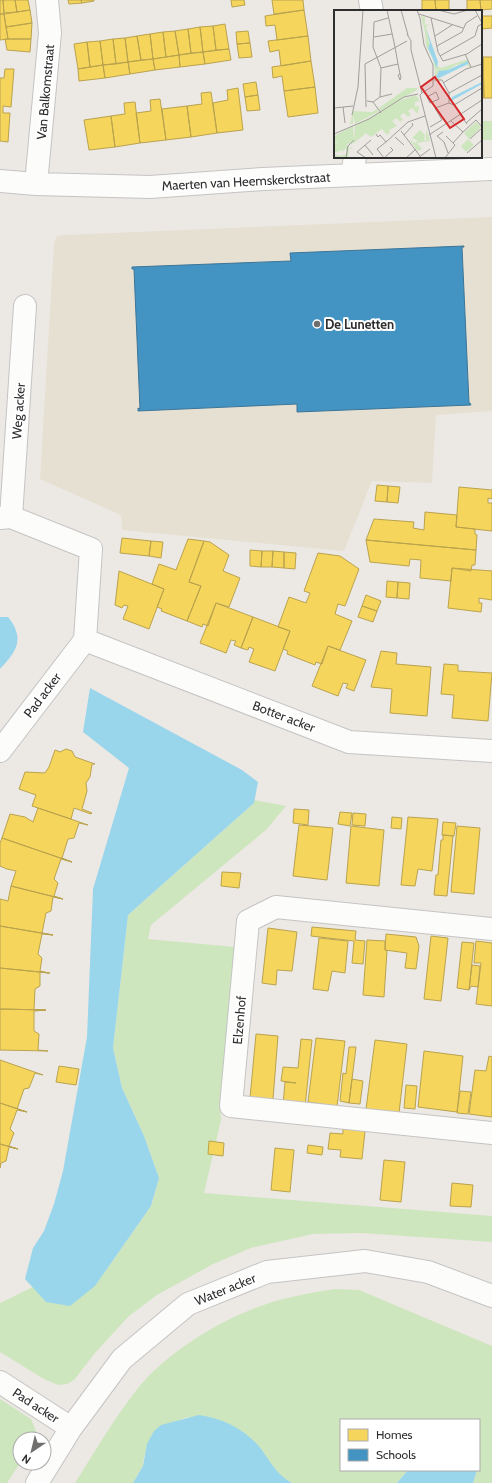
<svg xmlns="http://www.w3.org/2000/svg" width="492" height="1483" viewBox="0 0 492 1483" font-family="Cabin,sans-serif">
<rect width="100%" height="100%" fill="#ece8e4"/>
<path fill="#e6e0d3" d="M492,217V411L436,415L432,483L372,481L344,551L122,530L121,515L40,479L54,244L57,236L64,235Z"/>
<path fill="#cee6be" d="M481,121H492V140H481Z
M254,800L286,806L266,830L151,925L148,939L235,947L220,1097L221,1120L204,1193L492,1216V1242L362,1233L313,1234L251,1248L213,1264L157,1295L129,1316L95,1353L74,1380L67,1384L58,1385L44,1379L0,1352V1303L33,1287L46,1302L95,1286L151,1206L159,1178L144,1136L122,1088L113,1048L128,915L254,803Z
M335,1289L359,1290L492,1346V1483H473L477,1470H479V1420H341V1470H408L397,1483H292L283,1478L274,1468L188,1417L179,1420L144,1456L143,1466L133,1483H75C94,1453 113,1420 135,1392C163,1355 218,1321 261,1306C285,1297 310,1293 335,1289Z
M0,1399L31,1419L36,1431L34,1439H20V1463L7,1483H0Z"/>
<path fill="#99d6ec" d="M0,617H8C11,621 15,626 16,631C22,647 9,659 0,669Z
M90,688L242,770L258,782L254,803L128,915L113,1048L122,1088L144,1136L159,1178L151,1206L95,1286L70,1306L46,1302L25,1279L33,1248L44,1231L54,1204L63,1171L87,1037L93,889L129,768L83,732Z
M199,1415C221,1418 242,1428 257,1444C269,1458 275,1474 292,1483H133L143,1466L147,1444L154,1431L161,1425Z
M408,1470H477L473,1483H397Z"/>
<path fill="#f6d55c" stroke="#baa34e" d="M0,0H3L4,14H0Z
M3,0H15L17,12L4,13Z
M15,0H28L30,10L17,12Z
M68,0H81L82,3L69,4Z
M81,0H94V1L82,3Z
M231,0H244L245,5L232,7Z
M272,0H303L304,10L274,14Z
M422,0H435L436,11H422Z
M435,0H449V11H436Z
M467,0H480L481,10H467Z
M480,0H492V9L481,10Z
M30,10L32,23L6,27L4,14Z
M304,10L308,36L277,40L275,25L266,26L265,16Z
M0,14H4L8,39L0,40Z
M481,16H492V28L482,29Z
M32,23L31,39H8L6,27Z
M225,24L229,49L216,50L213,26Z
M213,26L216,50L203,52L200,27Z
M200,27L203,52L191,53L188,29Z
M188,29L191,53L179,55L175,31Z
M175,31L179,55L166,57L163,32Z
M248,31L250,43L237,44L236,32Z
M163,32L166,57L153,59L150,34Z
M150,34L153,59L141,60L137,36Z
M137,36L141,60L128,62L125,38Z
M308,36L311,61L281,66L279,50L270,52L268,41Z
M125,38L128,62L116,64L113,39Z
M5,39H31L30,52L7,50Z
M113,39L116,64L103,65L100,41Z
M100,41L103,65L90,67L87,42Z
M87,42L90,67L78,69L74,44Z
M250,43L252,57L239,58L237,44Z
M229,49L231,60L205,64L203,52Z
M203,52L205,64L180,67L179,55Z
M179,55L180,67L155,70L153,59Z
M481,57H483L484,98H481Z
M483,57H492V98H484Z
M153,59L155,70L130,74L128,62Z
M311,61L315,87L284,91L282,76L273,78L272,67Z
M128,62L130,74L105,78L103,65Z
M103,65L105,78L79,81L78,69Z
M5,69H14L11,107L3,106V113H10L8,142L0,141V78H4Z
M256,82L258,95L245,97L243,84Z
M315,87L318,113L288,117L284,91Z
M238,88L243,130L217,133L213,103L228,100L227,90Z
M211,92L217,133L191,137L187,106L202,104L201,93Z
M258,95L260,110L247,111L245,97Z
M160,99L166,140L140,143L136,113L151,111L150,100Z
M135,102L140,143L115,147L111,116L125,114L124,103Z
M187,106L191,137L166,140L162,109Z
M111,116L115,147L89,150L84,120Z
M377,485L388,486L387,502L375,501Z
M388,486L400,487L398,503L387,502Z
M459,487L492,490V499L488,498V503H492V531L456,527Z
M425,512L457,515L456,527L475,529V534L477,535L476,550L366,540L374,519L414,522L413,528L424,530Z
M122,538L151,541L149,556L120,553Z
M188,539L204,541L189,582L201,586L187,621L161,611L162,609L157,607L164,589L152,584L159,564L176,570Z
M366,540L476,550L475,565H472L471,571L452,568L451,581L420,578L421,560L410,559L409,566L370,562Z
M151,541L163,542L161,558L149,556Z
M204,541L210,542L229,555L223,571L240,578L229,607L216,603L208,626L203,624L202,627L187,621L201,586L189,582Z
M250,550L262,551L261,567L250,566Z
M262,551H273L272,567H261Z
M273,551L284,552V568L272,567Z
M284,552L296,553L295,569L284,568Z
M318,553L340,556L359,569L345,606L338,604L335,614L352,621L340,650L328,646L322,664L316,662L315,665L287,654L288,651L283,649L290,631L278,627L289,597L306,603L310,593L304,591Z
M452,568L492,571V600L479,598V603H482L481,612L448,608Z
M119,571L164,589L149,629L123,619L128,606L124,605L122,608L115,605Z
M387,581L398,582L397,598L386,597Z
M398,582L410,583L409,599L397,598Z
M366,595L381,601L377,611L362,606Z
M216,603L253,617L241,648L234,645L236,641L231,640L226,653L200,643Z
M362,606L377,611L373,622L358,617Z
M253,617L290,631L275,671L249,662L254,649L249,647L248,650L241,648Z
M328,646L366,660L354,691L346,688L348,684L343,683L338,696L312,686Z
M381,651L397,653L396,664L431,667L427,716L390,713L392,689L371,687Z
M444,664L458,665V671L492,673L488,721L452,718L454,695L441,694Z
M66,749L72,751L75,757L95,764H92L90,777L86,783L87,791L82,809L92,813L91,814L74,808L71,819L32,806L36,795L19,789L25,772L45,773L49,767L55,750L60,752Z
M38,808L88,825L79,823L74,838L68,839L62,858L72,862L2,838L10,814L25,817L33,822Z
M294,809L309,810L308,825L293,823Z
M340,812L352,813L350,826L338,824Z
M353,813L366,814L365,826L352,825Z
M392,817L402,818L401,829L391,828Z
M408,817L438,819L432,871L418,869L415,886L401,885Z
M443,822L456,823L454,836L442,835Z
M299,825L333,828L327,880L293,876Z
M351,826L384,830L379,886L346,883Z
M457,826L480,828L474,894L451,892Z
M443,835L453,836L447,896L434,895L436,875H438L441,840H443Z
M2,838L72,862L61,859L54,879L58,883L54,896L63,899L11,886L16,871L7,869L0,866V843Z
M222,872L241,873L239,888L221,886Z
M11,886L63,899L53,897L51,911L46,913L42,933L53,935L0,926V899L8,901Z
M0,926L53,935L42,934L38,954L42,958L40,971L49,973L0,968Z
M312,927L356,931L355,940L365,941L363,964L352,963L354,941L311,936Z
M268,928L297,932L292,971L277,970L276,985L262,983Z
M386,934L416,937L419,946L416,969L405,968L407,953L385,950Z
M431,936L448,938L441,1001L424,999Z
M319,938L348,941L345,973L332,971L328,991L313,989Z
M367,940L385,941V950L387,951L384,997L363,995Z
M476,941L492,943V1006L476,1004L481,963H474Z
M462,942L474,943L469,990L457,988Z
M472,965L480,966L478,987L471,986L469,990Z
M0,968L50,973L40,972V986L35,989L34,1010H46L0,1009Z
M0,1009L46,1010L34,1011V1031L39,1034L38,1050L48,1051L0,1050Z
M256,1034L278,1036L273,1099L250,1098Z
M316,1038L345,1041L337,1106L308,1102Z
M301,1039L312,1040L305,1107L283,1105L285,1082L296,1083L281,1081L283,1067L298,1068Z
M375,1040L407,1044L399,1113L366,1109Z
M349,1047H356L349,1103L340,1101L343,1073L346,1074Z
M424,1051L463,1056L457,1112L418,1107Z
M489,1056L492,1057V1117L469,1114L475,1070L486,1071Z
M0,1060L43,1075L35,1073L29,1088L24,1089L17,1109L27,1112L0,1103Z
M59,1066L79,1069L76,1085L56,1082Z
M352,1079L363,1081L360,1104L349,1103Z
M406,1085L417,1086L415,1109L404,1108Z
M460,1091L471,1092L468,1114L457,1113Z
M0,1103L27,1112L17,1110L10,1129L14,1133L9,1146L18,1149L0,1144Z
M343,1128L365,1131L362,1159L340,1157L341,1150L328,1149L330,1133L343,1134Z
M209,1141L224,1143L223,1156L208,1154Z
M0,1144L18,1149L9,1147L6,1161L1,1163L0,1168Z
M308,1145L323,1147L322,1155L307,1153Z
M275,1148L294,1150L290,1192L271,1190Z
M384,1160L405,1162L401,1202L380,1200Z
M452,1183L473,1185L471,1207L450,1206Z"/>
<path fill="#4393c3" stroke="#3d7596" d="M464,246V247H462L469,403H470L471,405L297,412V404L138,411V408L140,409L134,269H132V267L291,261L290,253Z"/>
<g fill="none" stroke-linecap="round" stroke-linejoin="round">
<g stroke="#c5c4c5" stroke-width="24">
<path id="minor" d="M370,0L372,11
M352,175L355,157
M0,181L36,184L150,187L263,179L492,169
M36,184L50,33L47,0
M11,517L25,306
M0,518L11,517L91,549L85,640
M85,640L349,742L492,751
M0,751L85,640
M492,929L276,907L248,921L231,1106L492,1133
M0,1382L71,1428
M37,1483L71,1428L122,1359L188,1304L267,1272L365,1261L428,1272L492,1296"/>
</g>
<use href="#minor" stroke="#fcfcfb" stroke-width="22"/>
</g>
<circle fill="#706f6e" stroke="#fff" stroke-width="1.5" cx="317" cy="324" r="4"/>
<g text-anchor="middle" stroke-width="4" stroke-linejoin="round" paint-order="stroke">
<g font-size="13" fill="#2e2e2e" stroke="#fff">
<text transform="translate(45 92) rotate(-85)" y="5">Van Balkomstraat</text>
<text transform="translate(246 181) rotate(-3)" y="5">Maerten van Heemskerckstraat</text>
<text transform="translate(18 411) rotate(-86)" y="5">Weg acker</text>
<text transform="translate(42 695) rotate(-53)" y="5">Pad acker</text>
<text transform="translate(284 716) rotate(21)" y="5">Botter acker</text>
<text transform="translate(239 1020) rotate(-85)" y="5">Elzenhof</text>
<text transform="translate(225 1289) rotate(-22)" y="5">Water acker</text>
<text transform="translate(36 1405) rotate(33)" y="5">Pad acker</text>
</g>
<g font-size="13" font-weight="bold" fill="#2e2e2e" stroke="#fff" text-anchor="start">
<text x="325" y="329">De Lunetten</text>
</g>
</g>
<g transform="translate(334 10)">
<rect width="148" height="148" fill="#ece8e4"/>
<path d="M87,6L94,8L91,7V15L96,14L92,17L96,33L94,38L104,57H107L101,61L99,49L92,36L91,22ZM131,50H134L136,56L133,57L134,53L122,55L114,60L104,62L102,67L108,69L101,70V62L104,59ZM73,78H83V80L46,101L42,94L45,98ZM82,85L86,91L81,92V97L85,96L84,104L78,98L74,101L77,105L74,107L70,103L66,106L69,109L66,112L63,108L58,111L63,116L55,120L56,122L53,125L48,119L37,127L32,123L20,133L13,134L15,139L18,137L19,138L15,139L14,148L0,147V144L6,146L12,144V138L7,144L9,140L0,143V133H5L0,131V126L19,116L20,130L21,116L67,90ZM43,99L44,102L21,114L19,106V114H16L19,101L38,102ZM142,112L147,117L135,129L130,123ZM92,119L96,131L83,133L88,139L84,141L75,129L81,133L84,131L78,128L86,120L91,125L90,130L92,131ZM134,129L140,135L132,142L127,136Z" fill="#cee6be"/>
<path d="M92,18L104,52L103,58L94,38L96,33ZM134,51V54L105,68L102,67L105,61L114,60ZM148,72V74L117,91L118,87Z" fill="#99d6ec"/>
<path fill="none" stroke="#a09e9b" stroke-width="1" d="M53,0L61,37L64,54L66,64L67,67L66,70L64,65L66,64M67,0L74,25M83,0L86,8L90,35L99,55V76L88,83M104,0L120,4L134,0M141,0L148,13M85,4L129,18M97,8L104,42L109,51L133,44L148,34M73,24L77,31V40L88,83L86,85M101,26L118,15M40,27L58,24M103,36L128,22L132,13L143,6M131,44L137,57M106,46L141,26L144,16L148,14M47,58L64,54M100,70H108L115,83V93M109,73L132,59L148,54M102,82L105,89L96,93L93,87ZM115,83L148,65M86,85L102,148M46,87L58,84M33,91L39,92L46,87L47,58L39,37L40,12L54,8M39,92L47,103M115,93L120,95L148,78M9,97L11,113M32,97L31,54L73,31M0,98L19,96M126,104L133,114M18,105L24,77L29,0M117,111L129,122L142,110L148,117M132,113L148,99M96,117L108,110L101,98L115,93M67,121L86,146M109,122L103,126L110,132L114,143M0,124L35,109L70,87L84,84M42,124L44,127L46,125L52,132L74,112L91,106M70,125L79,115L78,113M95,125L148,90M61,127L70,135M136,129L148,118M119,133L129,122M31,135L39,145M133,143L148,130M12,148L14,136L20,130M32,148L23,142L37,130M50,148L43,139L52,132M50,148L59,140L56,137M72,148L82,139M84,148L96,139M111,148L121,135L112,126"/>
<path fill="#d62828" fill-opacity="0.15" stroke="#d62828" stroke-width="2" d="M101,67L130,109L116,118L87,77Z"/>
<rect width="148" height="148" fill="none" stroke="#2e2e2e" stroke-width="2"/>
</g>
<rect x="340" y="1419" width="140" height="52" fill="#ffffff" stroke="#ababab"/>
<rect x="348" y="1429" width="20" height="12" fill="#f6d55c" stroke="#ababab"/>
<text x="376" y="1439" font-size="12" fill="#2e2e2e">Homes</text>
<rect x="348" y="1449" width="20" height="12" fill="#4393c3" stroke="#ababab"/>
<text x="376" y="1459" font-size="12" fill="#2e2e2e">Schools</text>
<g transform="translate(32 1451) rotate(215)"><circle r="19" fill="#ffffff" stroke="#ababab"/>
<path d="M0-3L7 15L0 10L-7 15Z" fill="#706f6e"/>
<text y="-6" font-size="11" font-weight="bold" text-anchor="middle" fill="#2e2e2e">N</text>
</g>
</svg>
